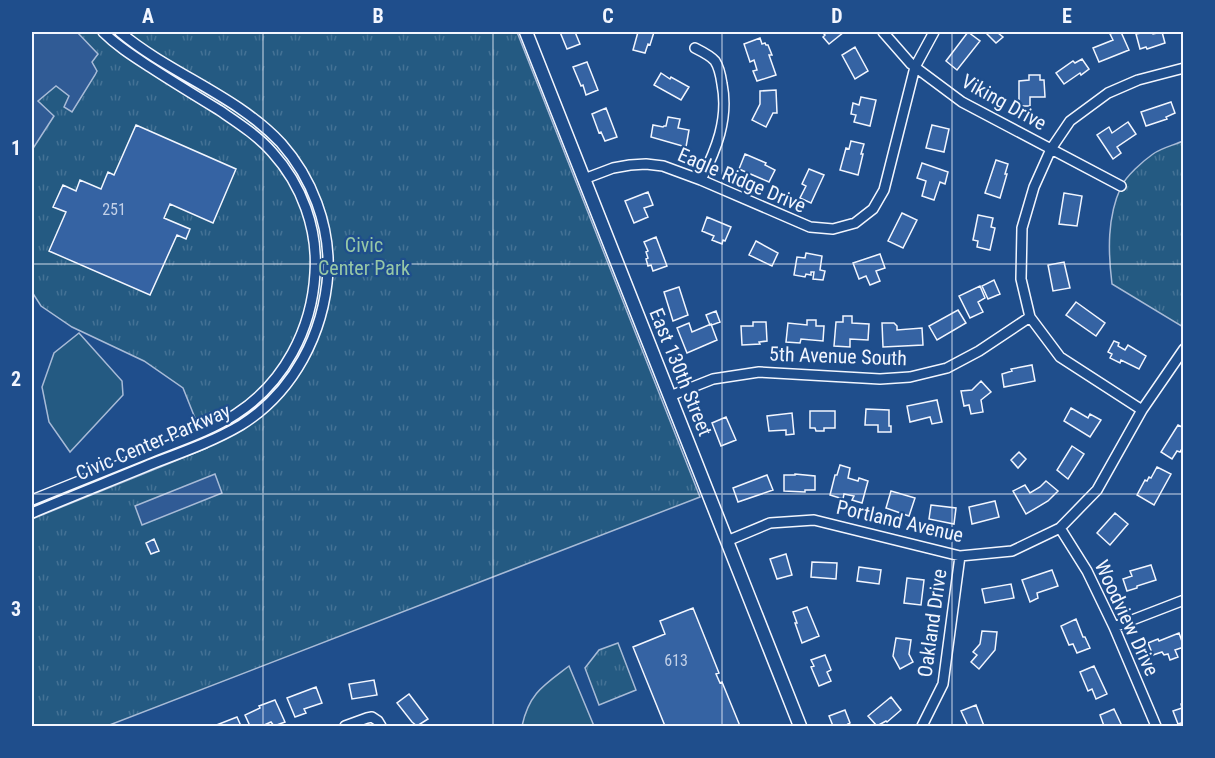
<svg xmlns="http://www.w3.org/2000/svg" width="1215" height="758" viewBox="0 0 1215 758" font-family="'Roboto Condensed',sans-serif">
<defs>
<pattern id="park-tufts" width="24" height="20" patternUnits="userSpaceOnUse" patternTransform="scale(1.5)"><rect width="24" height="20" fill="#245a82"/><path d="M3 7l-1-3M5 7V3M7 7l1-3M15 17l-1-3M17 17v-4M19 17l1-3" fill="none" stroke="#447295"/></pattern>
</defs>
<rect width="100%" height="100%" fill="#1f4e8c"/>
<path fill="#245a82" stroke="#a8bbd7" stroke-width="1.5" d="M79,333L122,381L123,395L70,452L49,422L42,387L54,353Z
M569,666L594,726H522C529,693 544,685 569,666Z"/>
<path fill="url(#park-tufts)" stroke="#a8bbd7" stroke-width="1.5" d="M32,32H517L700,497L107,726H32V519L207,448L183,388L144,361L72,327L41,306L32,292Z
M1183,141V327L1112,284C1108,252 1107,217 1121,187C1126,176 1143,161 1153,154C1161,148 1174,145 1183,141Z
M618,643L636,690L599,705L585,668L599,650Z"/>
<path fill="#305b95" stroke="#a8bbd7" stroke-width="1.5" d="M32,32H77L98,54L92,62L97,71L95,75L72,112L64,107L69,96L56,86L38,101L54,116L32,150Z
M215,474L222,493L142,525L135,506Z"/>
<path fill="#3563a3" stroke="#f2f6ff" stroke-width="1.5" d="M560,32H575L580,44L567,49Z
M638,32H654L650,45L648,44L645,53L633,50Z
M822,32H844L829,44L823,37L825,35Z
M968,32L980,41L957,70L946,61Z
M985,32H999L998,33L1003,37L996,43Z
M1115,32H1121L1129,50L1099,62L1093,48L1113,40L1110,34Z
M1146,32H1152L1153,34L1162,32L1165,43L1147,49L1146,47L1140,49L1136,34Z
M760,38L762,44L765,43L766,45H768L772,55H769L776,75L757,81L753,71L757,70L754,60L750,62L744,44Z
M855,47L868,71L855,79L842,55Z
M1082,59L1089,69L1081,75L1080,73L1064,84L1056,73L1073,61L1075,63Z
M587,62L598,90L586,95L583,85L581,86L573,67Z
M661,73L670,79L671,77L689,87L681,100L654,85Z
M1029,75H1040V80H1044L1045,97H1030V106H1019V81L1029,80Z
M776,90L777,113H773L766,127L752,120L760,104V91Z
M861,97L876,100L870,126L854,122L856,115L851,114L853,103L859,105Z
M1171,102L1175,113L1166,117L1167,119L1146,126L1141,112Z
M606,108L617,137L605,141L601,132L599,133L592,114Z
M668,117L680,119L678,128L689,130L686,147L651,137L653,125L663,127L664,126H666Z
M1128,122L1136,134L1117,147L1121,153L1113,159L1097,135L1109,127L1112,133Z
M136,125L236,169L213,223L170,204L164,218L190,229L186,239L177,235L150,295L49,251L66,212L53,207L63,185L76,191L80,180L101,189L108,172L114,175Z
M932,125L949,129L944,152L926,148Z
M851,141L864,144L861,154H863L858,175L840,170L846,148L849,149Z
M745,154L766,163L765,165L775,170L769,182L739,169Z
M996,160L1008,164L1005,174H1007L1000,198L985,193Z
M922,163L948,172L945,184L940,182L934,200L922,196L926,181L917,178Z
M809,169L824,175L811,203L800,198L806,186L802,184Z
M648,192L653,205L644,208L648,217L634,223L625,201Z
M1064,193L1082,196L1077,226L1059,224Z
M902,213L917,220L903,248L888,241Z
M978,215L993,218L991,227L995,228L990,250L977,247L978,241L973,240Z
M707,217L731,227L725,241L723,240L722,244L712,240L714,236L702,231Z
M656,237L667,266L653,271L651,265L648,266L646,259L648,258L646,252L648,251L644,242Z
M756,241L778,253L772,266L749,255Z
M806,253L822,256L820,270L825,271L823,280L813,279L814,272H811V275L806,274L805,277L794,275L797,257L805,258Z
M880,254L885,268L876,271L880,281L870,285L866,276L859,279L853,263Z
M1064,262L1070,288L1053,291L1048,265Z
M994,280L1000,294L988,299L982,286Z
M980,286L985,298L978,302L983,312L970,318L959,296Z
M679,287L688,315L673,321L664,292Z
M1076,302L1105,323L1096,336L1066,315Z
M958,310L966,323L937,340L929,326Z
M716,311L720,322L712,325L711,324L710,325L706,315Z
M843,316H852V323L869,324L868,340L850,339V347L834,346L836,322H843Z
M807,320H816V326H824L823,341L801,339L800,343L786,342L788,323L807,325Z
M753,322H766L767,341L759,342L760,344L742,345L741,326H753Z
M689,323L692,332L711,324L717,340L687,353L677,328Z
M882,323H894L897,326V330L922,328L923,345L883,347Z
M1114,341L1119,343L1118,346L1125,350L1128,345L1146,356L1139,369L1121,360L1120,363L1110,358L1112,354L1108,352Z
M1032,365L1035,381L1004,387L1002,374L1012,371L1011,369Z
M981,381L991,392L981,400L983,412L971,414L969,405L964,406L961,391L972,390Z
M937,400L942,422L932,424L930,417L910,422L907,406Z
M1071,408L1088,418L1090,414L1101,420L1090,437L1064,421Z
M866,409L889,410V426H891V432H878V425H865Z
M810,411H835V428H824V431H816L815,428H810Z
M792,413L794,434L786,435V430L769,431L767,416Z
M726,417L736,440L721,446L712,423Z
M1178,425L1184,428V445L1180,452L1177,451L1172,459L1161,452Z
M1072,446L1084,454L1068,479L1057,470Z
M1019,452L1026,459L1018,468L1011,460Z
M840,465L850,468L848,478L858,481L859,478L868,481L862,503L852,500L854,496L844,494L843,499L830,495L835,475H837Z
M1157,467L1171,474L1154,505L1137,495L1145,480L1147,481L1149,477L1151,478Z
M795,474L815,476V490H805V492L784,491V475H795Z
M767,475L773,490L738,502L733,488Z
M1046,481L1058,491L1048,501L1026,514L1013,491L1025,485L1030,493L1040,487Z
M891,491L915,498L909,516L886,508Z
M995,501L999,517L972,524L969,507Z
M931,505L956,508L954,524L929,519Z
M1115,513L1128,524L1110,545L1097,533Z
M154,539L159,551L151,554L146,543Z
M786,554L792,575L777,579L770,559Z
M812,562L837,563L836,579L811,577Z
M1151,565L1156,580L1137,586V588L1127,591L1123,579L1132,576L1130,571Z
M859,567L881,570L879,584L857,581Z
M1052,570L1058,586L1037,593L1038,598L1030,602L1022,580Z
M907,578L924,580L921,605L904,603Z
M1011,584L1014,598L985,603L982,589Z
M807,607L819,636L802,643L795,623H797L793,612Z
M693,608L719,673L716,674L720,683L722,682L740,726H665L633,647L665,634L660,621Z
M1076,619L1083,637H1085L1090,648L1077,653L1073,644L1069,645L1061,626Z
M982,631L997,632L995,650L979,669L971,662L977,655L973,652L980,644Z
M1179,633L1184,647L1175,650L1178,657L1170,660L1168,654L1164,655L1162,652L1153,655L1148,643L1158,639L1159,641Z
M896,638L911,640L909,654L913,662L900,669L893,656Z
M825,655L831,670L827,672L831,681L819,686L811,667L814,666L811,660Z
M1094,666L1107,694L1096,699L1092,689L1088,691L1080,672Z
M374,680L377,695L352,699L349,684Z
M316,687L322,703L304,709L306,713L295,717L287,698Z
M409,694L428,719L417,726L412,722L397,703Z
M891,697L901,710L887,722L886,721L877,726L868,716Z
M275,700L285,722L274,726L271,722L262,726H250L245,715L260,708L259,706Z
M1184,703V722L1178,724L1173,711L1182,708L1181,704Z
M976,705L984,726H968L961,711Z
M1114,709L1122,726H1104L1100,715Z
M845,710L850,723L848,724L850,726H833L829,716Z
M237,717L241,726H214Z"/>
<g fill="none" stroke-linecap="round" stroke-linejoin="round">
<g stroke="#f2f6ff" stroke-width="12">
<path id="minor" d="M883,32L911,64L962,102L1121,186
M695,48C701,51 711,56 715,61C719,67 721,77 722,84C729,119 716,150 701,180
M584,179L613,168L630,165L646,164L663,166L701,180L810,227L833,229L855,223L873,209L884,190L915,67L934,32
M670,396L713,379L759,372L880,379L910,377L947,368L979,351L1030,317
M1142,410L1060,357L1030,317L1021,279L1022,228L1034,187L1051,149L1070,121L1108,93L1138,80L1184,68
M32,500C71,484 110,469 149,453C179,441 210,431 236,414C284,383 312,329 315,273C318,229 302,185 272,152C257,135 238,123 219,110C196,96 173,82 150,67C133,56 117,46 103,32
M32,513C72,496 113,480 154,463C183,452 214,441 241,425C294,392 324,333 328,272C330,225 312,178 281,143C236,95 170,74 120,32
M1060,528L1087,571L1114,627L1156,726
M727,541L770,523L814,520L960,556L1012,551L1060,528L1097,490L1142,410L1184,349
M1114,627L1184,600
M345,726L367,718L372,717L378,721L381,726
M922,726L943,684L960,556"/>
</g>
<g stroke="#f2f6ff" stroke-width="15">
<path id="tertiary" d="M526,32L800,726"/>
</g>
<use href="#minor" stroke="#1f4e8c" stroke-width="9"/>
<use href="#tertiary" stroke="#1f4e8c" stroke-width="12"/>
</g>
<path fill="none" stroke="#f2f6ff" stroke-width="1.5" stroke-opacity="0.55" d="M263,32V726M493,32V726M722,32V726M952,32V726M32,264H1184M32,494H1184"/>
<g text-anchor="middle" stroke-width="4.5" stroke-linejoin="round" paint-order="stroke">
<g font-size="16" fill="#c3d1e8">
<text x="114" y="215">251</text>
<text x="676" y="666">613</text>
</g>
<g font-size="20" fill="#f2f6ff" stroke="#1f4e8c">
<text transform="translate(1004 102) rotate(29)" y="7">Viking Drive</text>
<text transform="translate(742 180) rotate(23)" y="7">Eagle Ridge Drive</text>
<text transform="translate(838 356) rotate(2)" y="7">5th Avenue South</text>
<text transform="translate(681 372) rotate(68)" y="7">East 130th Street</text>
<text transform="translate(153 442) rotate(-23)" y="7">Civic Center Parkway</text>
<text transform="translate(900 521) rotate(13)" y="7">Portland Avenue</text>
<text transform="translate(1127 618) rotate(65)" y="7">Woodview Drive</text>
<text transform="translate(932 623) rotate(-82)" y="7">Oakland Drive</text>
</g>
<g font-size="20" fill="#97c8a6" stroke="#1f4e8c">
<text x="364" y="252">Civic<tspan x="364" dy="23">Center Park</tspan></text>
</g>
</g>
<rect width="1215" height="758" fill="none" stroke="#1f4e8c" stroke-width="66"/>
<rect x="33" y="33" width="1149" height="692" fill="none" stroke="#f2f6ff" stroke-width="2"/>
<g font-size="20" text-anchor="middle" font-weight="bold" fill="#f2f6ff">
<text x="148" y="23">A</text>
<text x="378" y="23">B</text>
<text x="608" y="23">C</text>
<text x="837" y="23">D</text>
<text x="1067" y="23">E</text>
<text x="16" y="155">1</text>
<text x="16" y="386">2</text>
<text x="16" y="616">3</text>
</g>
</svg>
